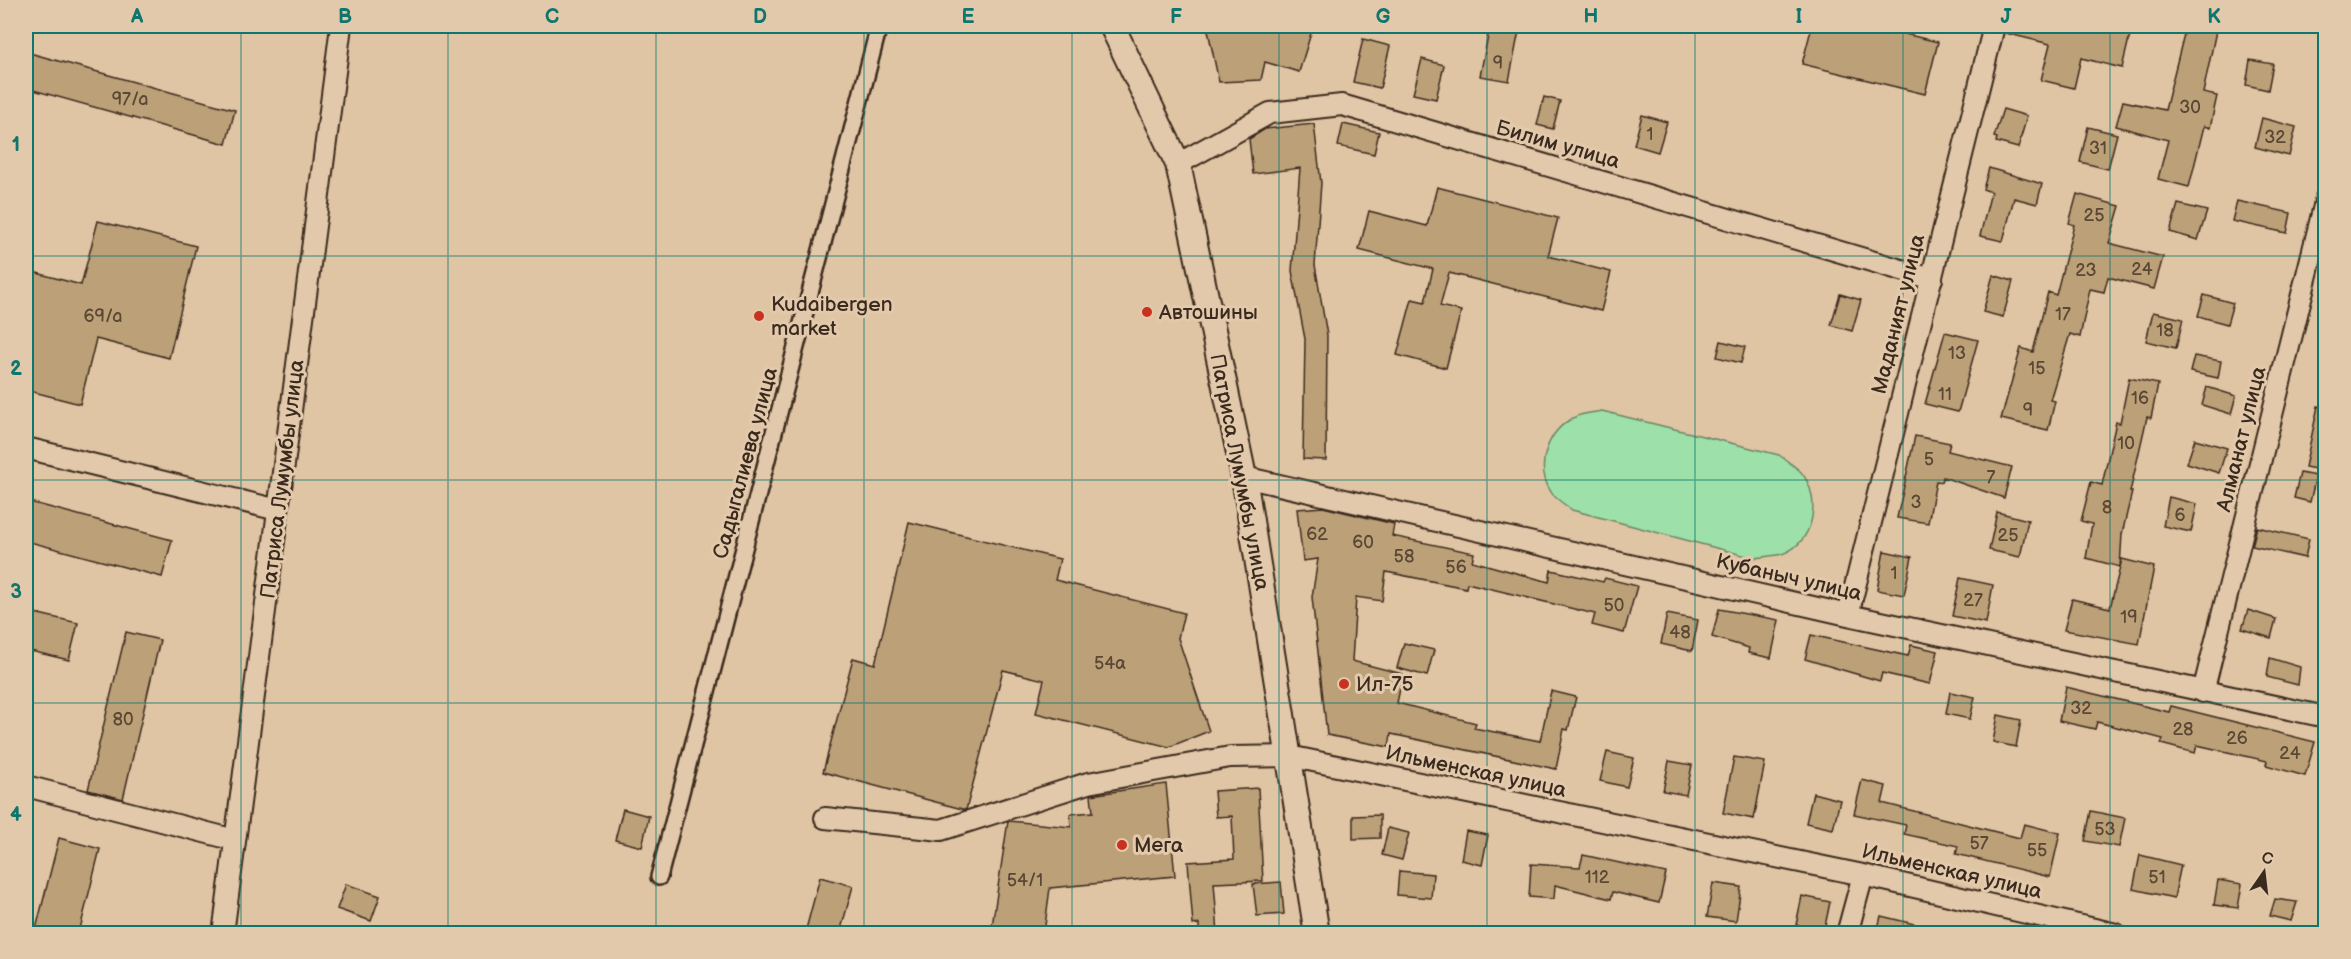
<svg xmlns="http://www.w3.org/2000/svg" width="2351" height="959" viewBox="0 0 2351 959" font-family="'Balsamiq Sans',sans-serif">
<rect width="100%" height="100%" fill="#e0c5a4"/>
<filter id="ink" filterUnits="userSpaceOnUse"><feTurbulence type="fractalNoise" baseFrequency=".0167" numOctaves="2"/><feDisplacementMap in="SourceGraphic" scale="12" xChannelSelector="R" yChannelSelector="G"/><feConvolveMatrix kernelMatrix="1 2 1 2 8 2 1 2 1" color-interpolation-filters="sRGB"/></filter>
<g filter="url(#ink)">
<path fill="#9de0aa" stroke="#6c8564" stroke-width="1.5" d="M1602,411L1779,455C1786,460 1795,466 1801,472C1822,497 1815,543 1782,554C1773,556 1763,557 1754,558L1572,510C1566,505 1555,499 1551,492C1534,465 1548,430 1575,417C1583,413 1593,413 1602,411Z"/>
<path fill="#bca078" stroke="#3b2a1e" stroke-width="1.5" d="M1207,26H1299L1312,30L1299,72L1265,62L1261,80L1219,82Z
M1490,26H1520L1509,81L1480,76Z
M1812,26H1872L1938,42L1925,94L1802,64Z
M2006,26H2132L2122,68L2081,58L2074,88L2041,80L2050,44L2005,33Z
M2186,26H2217L2203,93L2217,96L2210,128L2204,126L2189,187L2158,179L2168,140L2116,126L2123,101L2165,110Z
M1363,39L1390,46L1380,88L1353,82Z
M26,52L235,110L226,144L26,88Z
M1422,59L1444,65L1436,99L1413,94Z
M2250,60L2273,64L2268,90L2246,85Z
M1544,97L1560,101L1553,129L1537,125Z
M2003,109L2027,116L2018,148L1996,142L1997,138L1994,137Z
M1642,115L1667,122L1658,152L1634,145Z
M2262,118L2296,127L2289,156L2255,147Z
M1314,124L1321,183L1315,265L1327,335L1326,460L1303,459L1305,339L1292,271L1300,168L1253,174L1249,139L1265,129Z
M1343,124L1379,132L1374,154L1338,146Z
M2088,127L2117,134L2108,169L2080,162Z
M1989,168L2042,184L2037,204L2014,198L2003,241L1980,236L1991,192L1983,189Z
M1437,187L1558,218L1548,256L1611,272L1601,311L1449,273L1440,306L1461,311L1446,368L1397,355L1412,299L1425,302L1433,269L1359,250L1369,211L1427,226Z
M2077,194L2120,206L2109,243L2163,257L2154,289L2108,277L2104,292L2090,289L2080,337L2070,334L2050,400L2055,401L2048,430L2001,419L2021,348L2033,352L2048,292L2056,295L2074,225L2069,223Z
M2237,201L2291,213L2287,233L2232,221Z
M2178,204L2207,211L2198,240L2170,232Z
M98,221L196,246L169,358L96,339L80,404L26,390V270L81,285Z
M1993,275L2013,281L2003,317L1983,312Z
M1840,294L1861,300L1852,331L1831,325Z
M2204,295L2233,303L2227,324L2198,316Z
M2153,312L2183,319L2176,348L2146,341Z
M1945,332L1978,340L1958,412L1925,404Z
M1721,341L1745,347L1741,363L1717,357Z
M2194,356L2221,361L2218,378L2190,372Z
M2129,378L2158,384L2151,418L2147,417L2130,492H2132L2122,534L2120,567L2086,558L2092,524L2081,521L2091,482L2102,485L2116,422L2120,423Z
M2207,387L2236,396L2231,414L2202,405Z
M2318,406L2325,407V448L2321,470L2305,467Z
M1915,436L1950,443L1948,451L2012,467L2004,498L1943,477L1942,482L1936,481L1928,523L1897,518Z
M2195,439L2227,448L2219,473L2187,463Z
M2300,473L2316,476L2310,502L2294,498Z
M2169,497L2197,504L2191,532L2163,526Z
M26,501L172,540L162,577L26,541Z
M1323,507L1394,524L1392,536L1474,553L1472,561L1549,582L1551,570L1603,582L1605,578L1637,586L1624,633L1592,625L1595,614L1467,583L1466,588L1386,572L1382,601L1356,597L1352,661L1403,674L1397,703L1476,723L1474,728L1540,741L1551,691L1576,697L1568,730L1564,729L1556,769L1391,734L1389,747L1327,735L1312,597L1318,559L1303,561L1297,509Z
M1997,512L2028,520L2020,557L1989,550Z
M909,522L1060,559L1055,580L1184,613L1178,638L1209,731L1169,747L1036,713L1044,680L1003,670L966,810L823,772L853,658L875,664Z
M2257,527L2309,539L2305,558L2252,546Z
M1884,551L1912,557L1904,595L1877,590Z
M2122,559L2154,567L2139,644L2064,630L2072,599L2110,608Z
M1960,578L1993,585L1986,623L1952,616Z
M1719,609L1779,620L1771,658L1748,653L1749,648L1712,637Z
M2248,610L2276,619L2271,638L2242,629Z
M26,611L78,623L69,660L26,650Z
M1667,614L1698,620L1692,651L1661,644Z
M126,632L160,640L123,799L88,790Z
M1811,635L1908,656L1911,645L1938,651L1930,684L1882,673L1880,681L1805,659Z
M1404,643L1434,650L1427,676L1397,668Z
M2270,658L2300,667L2298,685L2267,677Z
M2066,687L2169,712L2171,706L2315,742L2305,776L2266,765L2267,761L2197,745L2195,753L2161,744L2163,739L2097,722L2095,729L2059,721Z
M1950,692L1975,697L1970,719L1946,714Z
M1998,715L2021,720L2016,747L1993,742Z
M1607,752L1634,758L1627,787L1600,781Z
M1734,757L1765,762L1754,819L1723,813Z
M1669,761L1692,765L1686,795L1663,791Z
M1862,780L1886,786L1882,803L2020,838L2024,824L2060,833L2050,877L1956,854L1958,846L1904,834L1906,825L1854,814Z
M1166,784L1175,876L1050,888L1044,933H991L1008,821L1071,827L1070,814L1093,812L1091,795Z
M1258,788L1263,881L1214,883L1218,933H1199V924L1193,925L1188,862L1234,859L1232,816L1216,817L1214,791Z
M1813,793L1840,800L1833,829L1806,823Z
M623,809L649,816L642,847L615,840Z
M2091,811L2125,818L2119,847L2085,841Z
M1380,815V838L1353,839V816Z
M1388,828L1409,833L1402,860L1382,855Z
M1466,831L1488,835L1482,865L1461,860Z
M59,838L100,849L79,933H35Z
M1583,855L1666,873L1659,903L1613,892L1611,899L1555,885L1554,899L1529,897L1531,864L1580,867Z
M2140,855L2181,865L2174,898L2133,889Z
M1399,871L1433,874L1431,898L1397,895Z
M820,877L853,886L840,933H805Z
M2218,880L2242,884L2238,908L2214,905Z
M1281,882L1284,914L1257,916L1253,884Z
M1713,883L1741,887L1736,921L1707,917Z
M346,884L380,896L371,921L337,909Z
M1802,896L1830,902L1824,931L1796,925Z
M2275,899L2297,902L2291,921L2270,916Z
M1881,916L1927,927L1926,933H1877Z"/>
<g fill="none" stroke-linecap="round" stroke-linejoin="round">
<g stroke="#3b2a1e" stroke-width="20">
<path id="pedestrian" d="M659,877L879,26"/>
</g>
<g stroke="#3b2a1e" stroke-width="24">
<path id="minor" d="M1178,164L1270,113L1342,105L1932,279
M26,448L278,510
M1244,477L1848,615L2326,717
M1848,615L1994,26
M2203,692L2326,198
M26,786L235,840
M825,818L941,830L1088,783L1230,757L1289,756L1863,875L2116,934
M223,934L341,26
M1847,934L1863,875"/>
</g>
<g stroke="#3b2a1e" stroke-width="28">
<path id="tertiary" d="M1112,26L1178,164L1244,477L1317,934"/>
</g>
<use href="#pedestrian" stroke="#e3c9ab" stroke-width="15"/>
<use href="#minor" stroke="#e3c9ab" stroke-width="20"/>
<use href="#tertiary" stroke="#e3c9ab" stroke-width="24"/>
</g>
</g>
<path fill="none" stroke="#0f766e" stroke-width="1.5" stroke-opacity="0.55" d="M241,26V934M448,26V934M656,26V934M864,26V934M1072,26V934M1279,26V934M1487,26V934M1695,26V934M1903,26V934M2110,26V934M26,256H2326M26,480H2326M26,703H2326"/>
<g fill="#c8321e" stroke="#e3c9ab" stroke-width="2">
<circle cx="1147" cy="312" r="6"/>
<circle cx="759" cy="316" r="6"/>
<circle cx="1344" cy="684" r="6"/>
<circle cx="1122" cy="845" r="6"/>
</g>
<g text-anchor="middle" stroke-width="6" stroke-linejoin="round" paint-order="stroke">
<g font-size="18" fill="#5b4834">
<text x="1498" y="69">9</text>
<text x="130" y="105">97/a</text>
<text x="2190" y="113">30</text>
<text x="1650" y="140">1</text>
<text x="2275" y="143">32</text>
<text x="2098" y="154">31</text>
<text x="2094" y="221">25</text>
<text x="2142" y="275">24</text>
<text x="2086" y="276">23</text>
<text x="2063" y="320">17</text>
<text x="103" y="322">69/a</text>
<text x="2165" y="336">18</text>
<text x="1957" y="359">13</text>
<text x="2037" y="374">15</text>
<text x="1945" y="400">11</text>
<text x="2140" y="404">16</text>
<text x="2028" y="416">9</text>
<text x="2126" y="449">10</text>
<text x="1929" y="465">5</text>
<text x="1991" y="483">7</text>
<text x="1916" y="508">3</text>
<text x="2107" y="513">8</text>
<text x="2180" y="521">6</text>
<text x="1317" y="540">62</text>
<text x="2008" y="541">25</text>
<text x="1363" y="548">60</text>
<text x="1404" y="562">58</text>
<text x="1456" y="573">56</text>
<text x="1894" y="579">1</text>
<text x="1973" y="606">27</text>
<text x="1614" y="611">50</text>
<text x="2129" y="623">19</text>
<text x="1680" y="638">48</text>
<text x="1110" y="669">54а</text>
<text x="2081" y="714">32</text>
<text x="123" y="725">80</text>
<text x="2183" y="735">28</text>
<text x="2237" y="744">26</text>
<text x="2290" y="759">24</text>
<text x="2105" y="835">53</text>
<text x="1979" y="849">57</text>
<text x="2037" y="856">55</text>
<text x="1597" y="883">112</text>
<text x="2157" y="883">51</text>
<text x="1025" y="886">54/1</text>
</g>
<g font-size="21" fill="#3b2a1e" stroke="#e3c9ab">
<text transform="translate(1558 144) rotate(16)" y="7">Билим улица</text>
<text transform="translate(1898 314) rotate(-76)" y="7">Маданият улица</text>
<text transform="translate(2241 439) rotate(-76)" y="7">Алманат улица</text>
<text transform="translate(745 463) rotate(-75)" y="7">Садыгалиева улица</text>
<text transform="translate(1240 472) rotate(79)" y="7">Патриса Лумумбы улица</text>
<text transform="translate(282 479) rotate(-83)" y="7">Патриса Лумумбы улица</text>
<text transform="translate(1789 577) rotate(13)" y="7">Кубаныч улица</text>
<text transform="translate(1476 771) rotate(12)" y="7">Ильменская улица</text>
<text transform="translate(1952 871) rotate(13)" y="7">Ильменская улица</text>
</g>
<g font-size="21" fill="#3b2a1e" stroke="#e3c9ab" text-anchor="start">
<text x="771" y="311">Kudaibergen<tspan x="771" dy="24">market</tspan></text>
<text x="1159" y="319">Автошины</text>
<text x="1356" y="691">Ил-75</text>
<text x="1134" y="852">Мега</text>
</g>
</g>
<rect width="2351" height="959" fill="none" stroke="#e3c9ab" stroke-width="66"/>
<g transform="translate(2264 872) rotate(14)" stroke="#e3c9ab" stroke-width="4.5" paint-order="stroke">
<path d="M0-4.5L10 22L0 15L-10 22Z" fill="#3b2a1e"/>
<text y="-9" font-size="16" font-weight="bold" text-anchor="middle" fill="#3b2a1e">С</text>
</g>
<rect x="33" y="33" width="2285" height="893" fill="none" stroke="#0f766e" stroke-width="2"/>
<g font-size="20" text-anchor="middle" font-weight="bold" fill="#0f766e">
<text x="137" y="23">A</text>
<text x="345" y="23">B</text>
<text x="552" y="23">C</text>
<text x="760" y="23">D</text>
<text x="968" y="23">E</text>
<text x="1176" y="23">F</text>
<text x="1383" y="23">G</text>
<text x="1591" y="23">H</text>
<text x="1799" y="23">I</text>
<text x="2006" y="23">J</text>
<text x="2214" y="23">K</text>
<text x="16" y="151">1</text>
<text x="16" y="375">2</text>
<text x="16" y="598">3</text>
<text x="16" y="821">4</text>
</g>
</svg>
